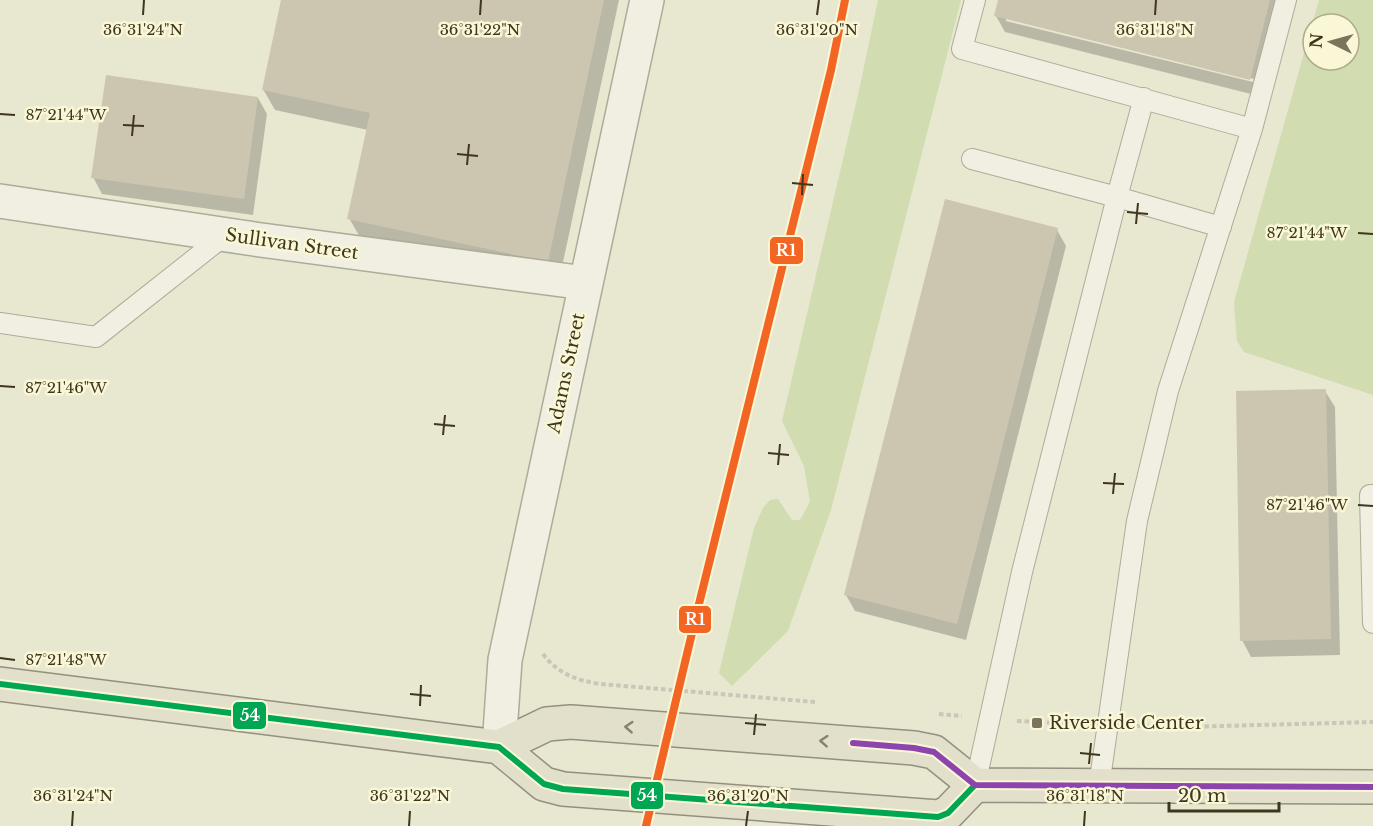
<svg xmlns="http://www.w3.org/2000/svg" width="1373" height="826" viewBox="0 0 1373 826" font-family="'Libre Baskerville',serif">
<rect width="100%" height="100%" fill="#e8e7d0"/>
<path fill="#d1dcb1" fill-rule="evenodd" d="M878,0H961L831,510L788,631L732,686L719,673L754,528L763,508L770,500L778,499L792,520H800L810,502L804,466L782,421L860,86Z
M1319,0H1373V395L1244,352L1237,341L1234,302ZM1313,24H1349V60H1313Z"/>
<path fill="#0003" fill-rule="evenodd" d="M282,0H619L559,281L361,239L349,218L368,130L275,110L263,89Z
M1000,0H1283L1259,96L1005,32L996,16ZM1006,17L1258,80L1257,83L1006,21Z
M258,98L267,114L253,215L102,194L93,177Z
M1057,230L1066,246L966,640L855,611L846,595Z
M1325,391L1335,407L1340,655L1251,657L1242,640Z"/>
<path fill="#ccc6b0" d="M281,0H604L548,262L347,219L370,113L262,90Z
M998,0H1270L1250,80L994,16Z
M106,75L258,97L244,199L91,178Z
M945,199L1058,228L957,624L844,595Z
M1326,389L1331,639L1240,641L1236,391Z"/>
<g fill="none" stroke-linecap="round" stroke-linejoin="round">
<g stroke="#aeab98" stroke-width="22">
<path id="service" d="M975,0L962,49L1252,129L1286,0
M1144,98L1117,197L1221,227
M972,159L1117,197L1022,572L975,785
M0,323L96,337L225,235
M1373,495H1370L1373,623
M1099,786L1137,521L1168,391L1252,129"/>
</g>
<g stroke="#aeab98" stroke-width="36">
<path id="minor" d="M0,201L254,239L585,283
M499,747L505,660L647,0"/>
</g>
<g stroke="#93907f" stroke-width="36">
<path id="trunk" d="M0,684L499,747L544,784L563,789L938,817L948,813L975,785
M499,747L547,724L571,722L914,748L934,752L975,785L1373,787"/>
</g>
<path stroke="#c9c7b8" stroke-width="4" stroke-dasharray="4.5 3" stroke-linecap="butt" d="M543,654C558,674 576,680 600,684L815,702
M939,714L962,716
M1017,721L1078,724
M1137,726L1182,727L1373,722"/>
<use href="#service" stroke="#f0efe2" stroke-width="20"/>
<use href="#minor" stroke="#f0efe2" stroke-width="33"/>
<use href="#trunk" stroke="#e2dfca" stroke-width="33"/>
<g stroke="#f9f7d6" stroke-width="10">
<path id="bus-1" d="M0,684L499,747L544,784L563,789L938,817L948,813L975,785"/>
</g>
<g stroke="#f9f7d6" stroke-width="10">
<path id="bus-2" d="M853,743L914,748L934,752L975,785L1373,787"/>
</g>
<use href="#bus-1" stroke="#00a651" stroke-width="6"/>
<use href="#bus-2" stroke="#8e44ad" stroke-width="6"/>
<g stroke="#f9f7d6" stroke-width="12">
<path id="rail-1" d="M646,826L697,612L831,70L845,0"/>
</g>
<use href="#rail-1" stroke="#f26522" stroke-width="8"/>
</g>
<defs><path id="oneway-chevron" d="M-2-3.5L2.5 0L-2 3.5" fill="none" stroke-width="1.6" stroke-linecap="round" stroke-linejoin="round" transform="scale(1.5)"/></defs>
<g stroke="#88826b">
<use href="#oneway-chevron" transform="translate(629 727) rotate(-176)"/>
<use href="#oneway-chevron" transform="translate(824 741) rotate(-176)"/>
</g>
<path fill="none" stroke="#3f361e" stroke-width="2" d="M143,15L144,0M480,15L481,0M817,15L819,0M1155,15L1156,0M0,114L15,115M123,125L144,126M132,136L134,115M457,154L478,156M467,165L469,144M792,183L813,185M802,195L803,174M1127,212L1148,214M1136,224L1138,203M1358,233L1373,234M0,386L15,387M434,424L455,426M443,435L445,415M768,453L789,455M778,465L780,444M1103,483L1124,484M1113,494L1115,473M1358,505L1373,506M0,658L15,660M410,694L431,696M420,706L421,685M745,723L766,725M754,735L756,714M1080,753L1100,755M1089,764L1091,743M72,826L73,811M409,826L410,811M746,826L748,811M1084,826L1085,811"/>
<rect fill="#7a745c" stroke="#f9f7d6" stroke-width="2" x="1031" y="717" width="12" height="12" rx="3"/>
<g text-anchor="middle" stroke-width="5" stroke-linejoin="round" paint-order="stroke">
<g font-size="18" fill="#3f361e" stroke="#f9f7d6">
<text transform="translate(292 244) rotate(8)" y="6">Sullivan Street</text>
<text transform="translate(566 373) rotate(-78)" y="6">Adams Street</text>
</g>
<g font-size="18" fill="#3f361e" stroke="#f9f7d6" text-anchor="start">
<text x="1049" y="729">Riverside Center</text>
</g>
</g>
<g font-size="15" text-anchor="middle" fill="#3f361e" stroke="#f9f7d6" stroke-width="5" stroke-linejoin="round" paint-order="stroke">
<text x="143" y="35">36°31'24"N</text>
<text x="480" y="35">36°31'22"N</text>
<text x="817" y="35">36°31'20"N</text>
<text x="1155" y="35">36°31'18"N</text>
<text x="66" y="120">87°21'44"W</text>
<text x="1307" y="238">87°21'44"W</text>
<text x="66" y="393">87°21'46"W</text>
<text x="1307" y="510">87°21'46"W</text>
<text x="66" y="665">87°21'48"W</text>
<text x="73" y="801">36°31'24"N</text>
<text x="410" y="801">36°31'22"N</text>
<text x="748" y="801">36°31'20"N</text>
<text x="1085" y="801">36°31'18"N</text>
</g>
<g stroke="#f9f7d6" stroke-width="2">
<rect x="769" y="236" width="35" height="29" rx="6" fill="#f26522"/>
<rect x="678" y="605" width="34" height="29" rx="6" fill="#f26522"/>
<rect x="232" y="701" width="35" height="29" rx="6" fill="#00a651"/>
<rect x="630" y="781" width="34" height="29" rx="6" fill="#00a651"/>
</g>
<g font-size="16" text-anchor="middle" font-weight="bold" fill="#fff">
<text x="786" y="256">R1</text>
<text x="695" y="625">R1</text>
<text x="250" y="721">54</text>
<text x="647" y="801">54</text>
</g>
<g transform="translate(1331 42) rotate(275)"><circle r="28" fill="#f9f7d6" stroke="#afaa8c" stroke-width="1.5"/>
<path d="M0-4.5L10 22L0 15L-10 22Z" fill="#7a745c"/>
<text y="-9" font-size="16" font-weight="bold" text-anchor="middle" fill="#3f361e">N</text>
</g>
<path d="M1169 802v9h110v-9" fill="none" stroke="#3f361e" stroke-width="3"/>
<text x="1178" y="802" font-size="18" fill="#3f361e" stroke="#f9f7d6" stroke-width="4.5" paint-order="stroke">20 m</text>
</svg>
